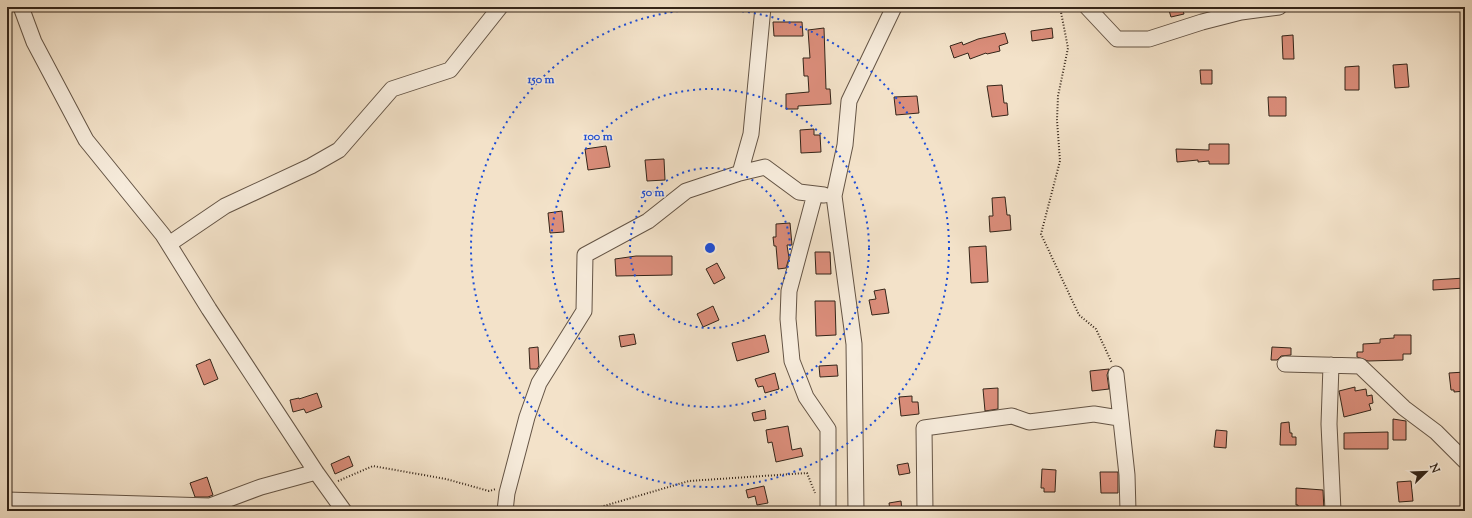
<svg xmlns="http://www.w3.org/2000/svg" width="1472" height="518" viewBox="0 0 1472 518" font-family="'Sorts Mill Goudy',serif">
<rect width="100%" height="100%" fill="#f3e2c9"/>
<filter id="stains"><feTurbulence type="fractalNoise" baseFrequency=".005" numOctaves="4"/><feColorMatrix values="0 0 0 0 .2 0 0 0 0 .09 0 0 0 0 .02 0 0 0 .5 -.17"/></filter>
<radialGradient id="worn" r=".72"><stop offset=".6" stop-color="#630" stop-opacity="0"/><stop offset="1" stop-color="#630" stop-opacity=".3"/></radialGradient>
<path fill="#da8d7a" stroke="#342519" d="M1168,7H1182L1184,14L1171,17Z
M773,22H802L803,36H774Z
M824,28L826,89H830L831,104L798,106V109H786V94L809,92L808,76H804L803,58H810L808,30Z
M1052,28L1053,38L1032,41L1031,31Z
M1005,33L1008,43L999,46L1000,51L987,54L986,53L970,59L968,53L954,58L950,46L962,42L963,45L978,39Z
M1293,35L1294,59H1283L1282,36Z
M1407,64L1409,87L1395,88L1393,65Z
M1359,66V90H1345V67Z
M1200,70H1212V84H1201Z
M1002,85L1004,103H1007L1008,115L992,117L987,86Z
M917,96L919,113L896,115L894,97Z
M1268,97H1286V116H1269Z
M814,129V135H820L821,152L801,153L800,130Z
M1209,144H1229V164H1209V161L1198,162V160L1177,162L1176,149L1209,150Z
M606,146L610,167L588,170L585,149Z
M664,159L665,180L647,181L645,160Z
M1005,197L1007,215H1010L1011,230L990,232L989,216H993L992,198Z
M562,211L564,232L550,233L548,213Z
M790,223L792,245H787L789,258L786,268L778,269L776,246H774L773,237H776V224Z
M986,246L988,282L971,283L969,247Z
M815,252H830L831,274H816Z
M636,256H672V275L616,276L615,259Z
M717,263L725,278L714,284L706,269Z
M1465,278V288L1433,290V280Z
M885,289L889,313L872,315L869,300L876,299L874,291Z
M815,301H835L836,335L816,336Z
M713,306L719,320L703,327L697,314Z
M634,334L636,344L621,347L619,336Z
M765,335L769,352L737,361L732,343Z
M1394,335H1411V354H1403V360L1368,361L1357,357V352H1363V344L1380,343V339L1394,338Z
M538,347L539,366L537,369H530L529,348Z
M1272,347L1291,348V355L1281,356L1277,360H1271Z
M210,359L218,379L204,385L196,365Z
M837,365L838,376L820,377L819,366Z
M1109,369L1107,375L1109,389L1092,391L1090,371Z
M1465,372V391L1454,392V390H1451L1449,373Z
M775,373L779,389L765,393L763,386L758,387L755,379Z
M1355,387V391L1366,389L1367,396L1372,395L1373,403L1369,404L1371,410L1344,417L1339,391Z
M998,388V409L985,411L983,389Z
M317,393L322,407L306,413L304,409L293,412L290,400L299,398V399Z
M912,396V402H918L919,414L901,416L899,397Z
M765,410L766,419L754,421L752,413Z
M1393,419L1406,421V440H1393Z
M1289,422L1290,433H1292V437H1296V445H1280L1281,423Z
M788,426L792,450L801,448L803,456L776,462L772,442L768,443L766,430Z
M1216,430L1227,431L1226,448L1214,447Z
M1388,432V449H1344V433Z
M349,456L353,466L335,474L331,464Z
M908,463L910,473L899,475L897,465Z
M1042,469L1056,470L1055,492H1044V488H1041Z
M1100,472H1118V493H1101Z
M207,477L213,495L208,497H195L190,483Z
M1411,481L1413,501L1399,502L1397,482Z
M764,486L768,503L757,505L755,496L748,498L746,490Z
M1296,488L1323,490L1324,511H1298V505H1296Z
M901,501L902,511H890L889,503Z"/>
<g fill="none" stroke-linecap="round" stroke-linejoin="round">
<g stroke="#645445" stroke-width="17">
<path id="minor" d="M21,7L34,42L86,140L163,235L209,309L316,472L344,511
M1087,7L1117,39H1149L1202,22L1241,12L1279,7
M740,173L765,167L799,192L824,195
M815,194L789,291L788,319L792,361L806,397L828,429V511
M169,244L225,206L311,166L339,150L392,89L450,70L500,7
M1285,364L1360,366L1404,408L1436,432L1465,461
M1331,365L1329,424L1333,511
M1116,374L1127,475L1128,511
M7,500L210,506L261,487L316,472
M505,511L507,493L527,417L539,383L584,311L585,255L648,221L686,191L740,173L751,134L763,7
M856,511L854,344L834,196L845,145L849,101L894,7
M925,511L924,428L1012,416L1029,422L1094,414L1119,418"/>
</g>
<path stroke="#342519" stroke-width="2" stroke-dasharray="1 2" stroke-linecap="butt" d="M1060,7L1068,48L1058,96L1057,120L1060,161L1041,234L1079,315L1096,329L1112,363
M338,481L373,466L446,479L489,491L496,489
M593,511L597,508L689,481L807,473L815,493"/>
<use href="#minor" stroke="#f7ecdc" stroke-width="15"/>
</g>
<g fill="none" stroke="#1d4ed8" stroke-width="2" stroke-dasharray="2 4">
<circle cx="710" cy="248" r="80"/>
<circle cx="710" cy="248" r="159"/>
<circle cx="710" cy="248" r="239"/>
</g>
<circle cx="710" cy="248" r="6" fill="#1d4ed8" stroke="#f7ecdc" stroke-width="2"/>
<g font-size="12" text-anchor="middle" font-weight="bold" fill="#1d4ed8" stroke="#f7ecdc" stroke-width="3" stroke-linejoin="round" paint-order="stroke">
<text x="541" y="83">150 m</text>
<text x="598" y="140">100 m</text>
<text x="653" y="196">50 m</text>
</g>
<rect width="1472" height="518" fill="none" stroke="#f3e2c9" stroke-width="24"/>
<rect x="8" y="8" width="1456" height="502" fill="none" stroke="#342519" stroke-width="2"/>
<rect x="12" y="12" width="1448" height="494" fill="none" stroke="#342519"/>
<g transform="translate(1426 472) rotate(67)" stroke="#f7ecdc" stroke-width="3" paint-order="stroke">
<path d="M0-3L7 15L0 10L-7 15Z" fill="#342519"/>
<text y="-6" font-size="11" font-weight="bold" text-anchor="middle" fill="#342519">N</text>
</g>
<rect width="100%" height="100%" filter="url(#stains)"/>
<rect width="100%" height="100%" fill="url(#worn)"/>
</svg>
